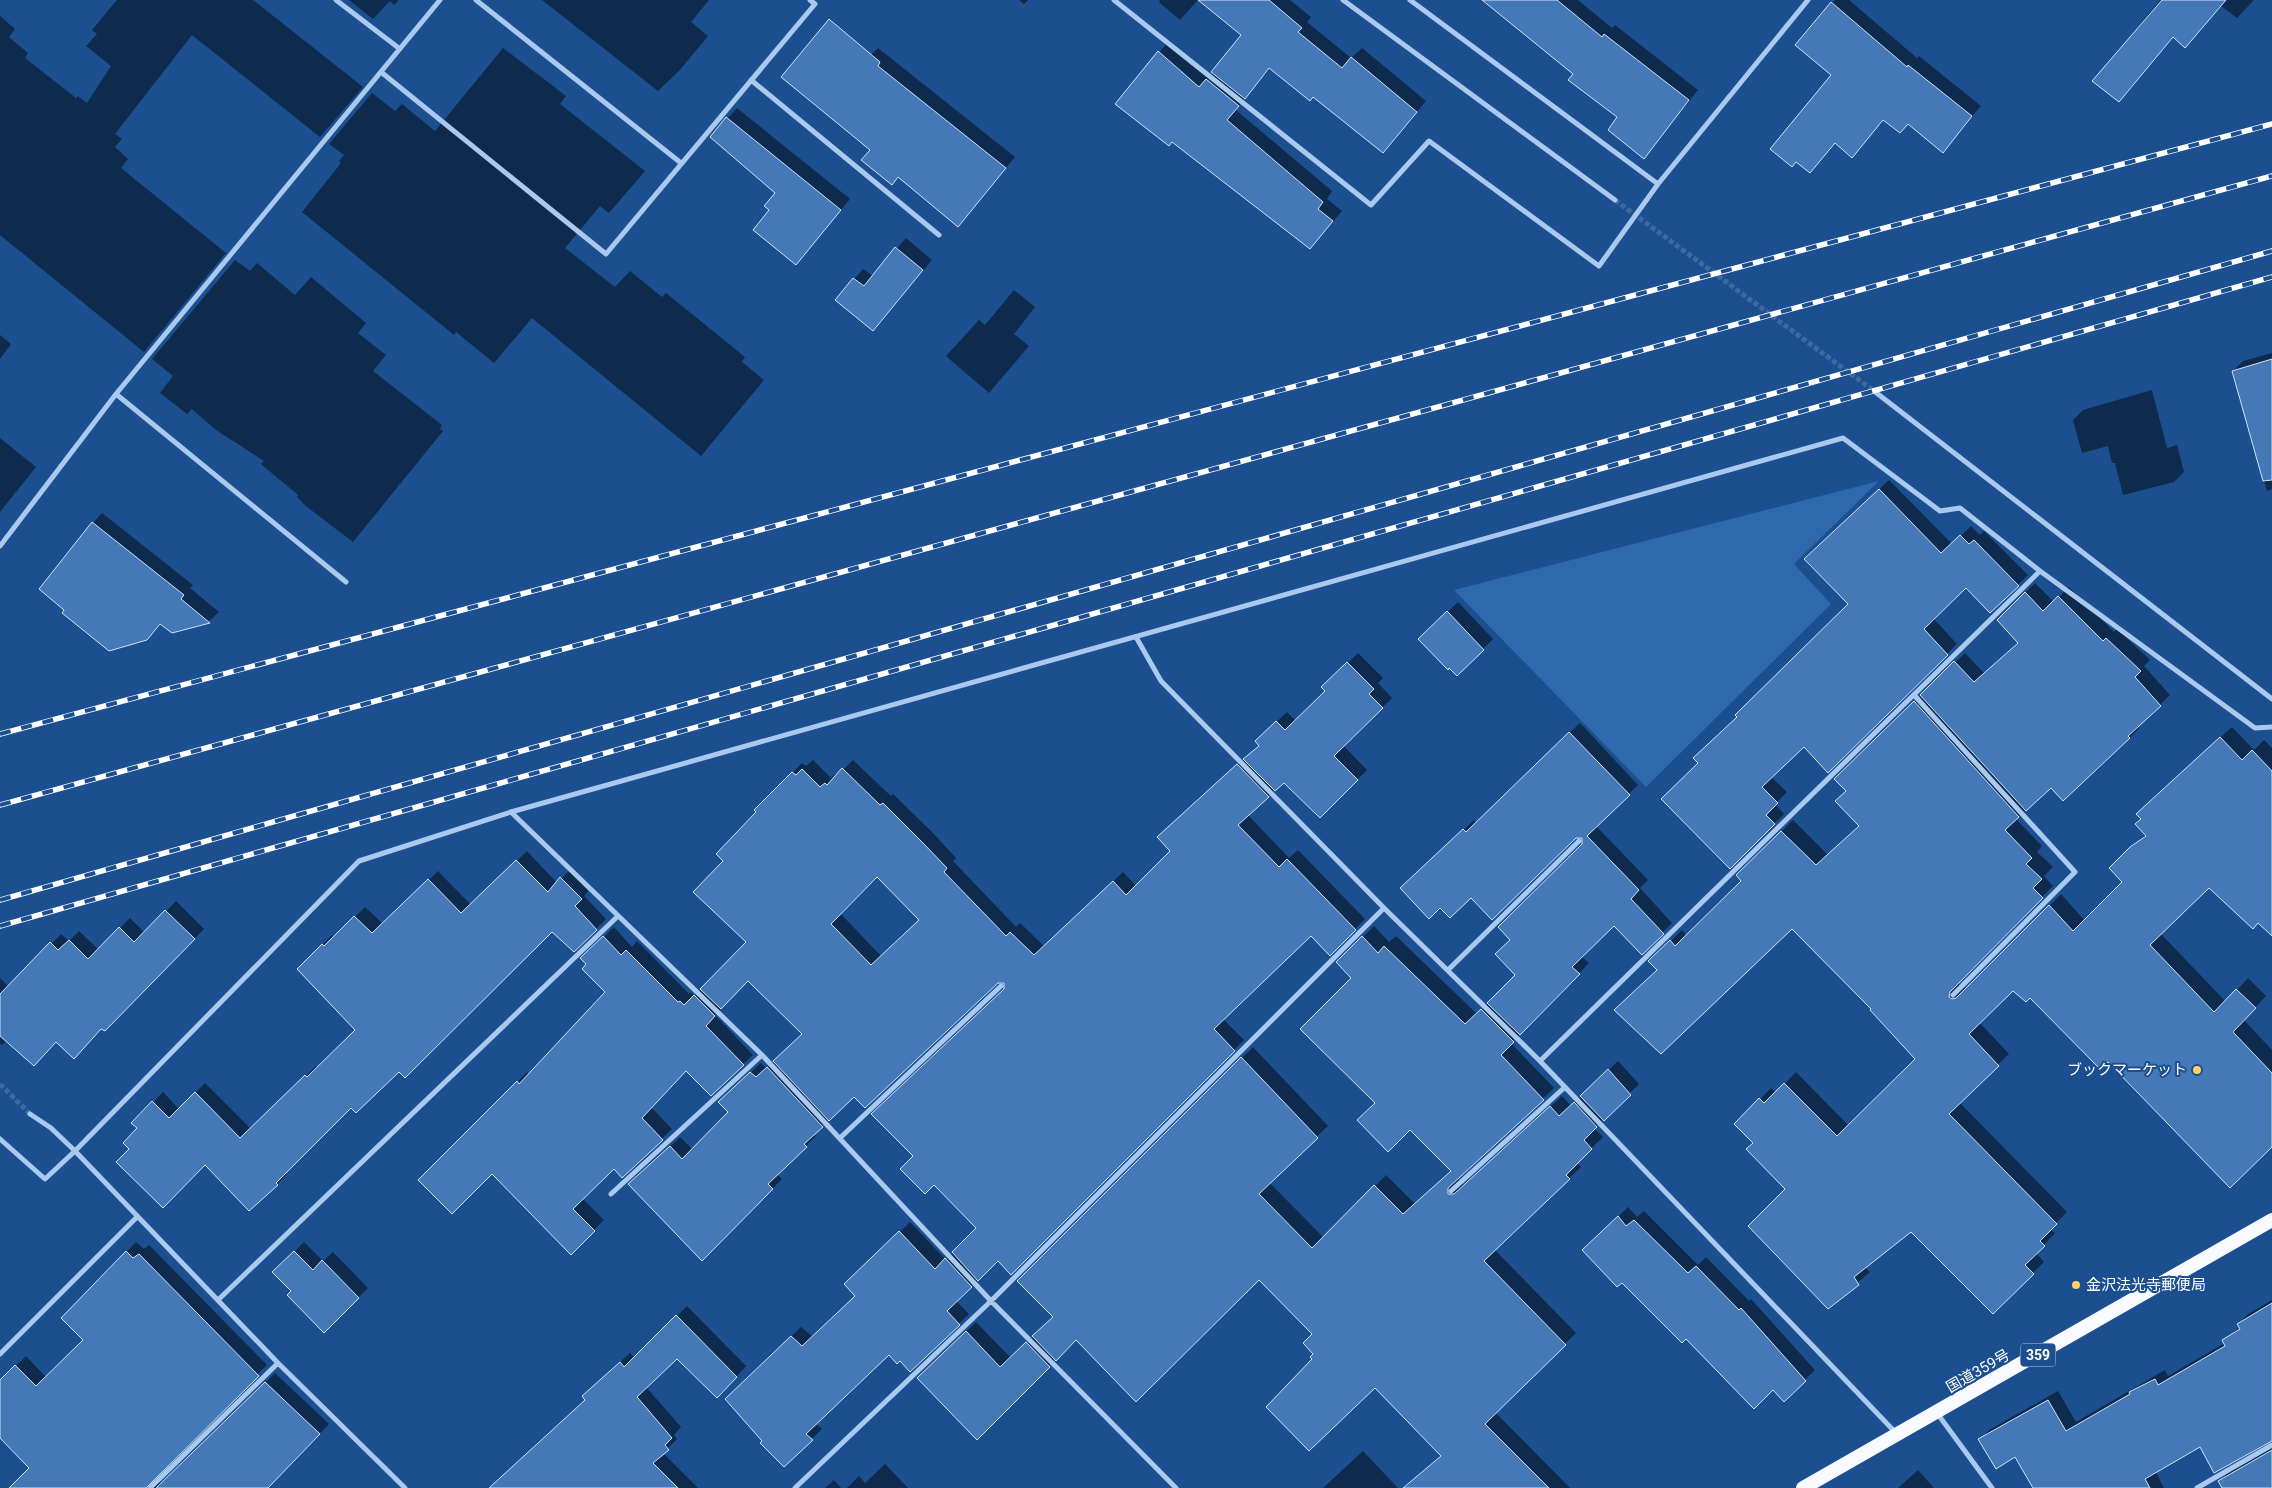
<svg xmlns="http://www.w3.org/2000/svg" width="2272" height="1488" viewBox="0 0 2272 1488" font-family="Roboto,'Noto Sans JP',sans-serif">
<rect width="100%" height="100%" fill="#1b4f8f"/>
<path fill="#2e69ad" d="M1879,481L1794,564L1831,604L1646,787L1454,590Z"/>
<path fill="#0007" fill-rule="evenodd" d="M117,0H253L363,87L320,137L192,35L115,134L122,139L115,147L128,159L121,168L226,253L144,352L0,235V16L15,29L9,37L28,53L25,58L76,98L78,96L87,103L111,66L86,46L97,34L92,30Z
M349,0H399L394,5L390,1L373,19Z
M542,0H709L691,22L708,36L679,71L658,91Z
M1019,0H1028L1024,4Z
M1160,0H1198L1180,20L1159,2Z
M1200,0H1290L1311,17L1307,22L1351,58L1362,48L1426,101L1383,152L1314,96L1270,68L1247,94L1236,110L1332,191L1327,199L1342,211L1310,248L1172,141L1116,104L1168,42L1209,77L1214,72L1243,35Z
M1486,0H1578L1612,28L1615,25L1698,90L1644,157L1619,116L1575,74Z
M1835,0H1849L1917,58L1919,56L1981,106L1943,151L1909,123L1884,119L1852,156L1836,142L1810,171L1833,74L1832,3Z
M2160,0H2254L2237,18L2221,6L2185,46L2174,36L2119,100L2094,81Z
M503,48L566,96L560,104L645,171L609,213L600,206L565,248L615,287L630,271L662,297L666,293L745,357L742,362L764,380L701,456L532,318L494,363L456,332L454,335L302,212L341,163L339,161L344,155L329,144L372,93L395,111L402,104L435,131Z
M878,48L1015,157L958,225L899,176L892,184L872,150L868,58Z
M737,108L850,199L796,264L771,210L777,193L711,137Z
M906,238L932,260L873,329L836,300L863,269L873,276Z
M235,260L250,271L257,263L295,295L311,277L366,323L358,333L386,355L373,371L442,425L440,429L443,431L353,542L307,507L297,497L298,495L261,464L264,461L216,430L192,409L187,414L160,393L173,376L152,359Z
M1014,290L1035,307L1014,334L1029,346L989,393L946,356L979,320L985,325Z
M0,335L11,344L0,359Z
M2272,353V489L2267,491L2233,371L2243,361Z
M2152,390L2167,448L2177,445L2184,472L2174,482L2123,495L2115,463H2112L2108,446L2082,453L2073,420L2083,410Z
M0,438L36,467L0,512Z
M1889,480L1952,544L1971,526L1980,535L1984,531L2028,575L1990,612L1966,586L1933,618L1957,644L1828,771L1804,745L1771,777L1787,792L1775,804L1784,814L1730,867L1739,717L1849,604L1816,549Z
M102,513L193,585L190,588L219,612L209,621L173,632L162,623L147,639L93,523Z
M2035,583L2054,602L2069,587L2114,632L2117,629L2150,660L2144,666L2170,695L2138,726L2139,728L2130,738L2063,800L2051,786L2016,819L2042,846L2037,852L2053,867L2044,876L2053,886L1961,979L1959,984L1963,988L1969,987L2061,894L2085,921L2124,882L2111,868L2146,834L2142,819L2149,802L2232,727L2254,750L2264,740L2272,748V929L2209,886L2160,933L2226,1002L2248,978L2266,996L2244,1020L2272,1050V1145L2108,1060L2030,996L2013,989L1979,1022L2009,1054L1959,1102L2067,1212L2050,1229L2055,1233L2036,1253L2044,1262L1993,1312L1911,1230L1865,1267L1870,1272L1828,1308L1786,1189L1755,1142L1736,1124L1771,1088L1776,1093L1796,1072L1849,1126L1917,1059L1873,1009L1792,928L1658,969L1650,961L1682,930L1687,936L1743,881L1738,875L1793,820L1828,855L1860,825L1847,791L1836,779L1965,653L1984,673L2019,642L1998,620Z
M1458,602L1493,639L1457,674L1420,639Z
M1358,653L1383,678L1378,683L1392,698L1343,745L1367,770L1320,817L1284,781L1248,815L1289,858L1298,850L1365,919L1330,954L1311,935L1223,1019L1244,1040L1011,1273L998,1260L956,1301L969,1314L911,1370L900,1359L889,1353L815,1423L822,1429L784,1465L727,1399L801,1327L813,1337L857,1296L846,1284L910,1222L946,1260L977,1228L914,1156L1005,989L1006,982H998L854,1095L813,1134L816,1136L777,1174L782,1179L702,1260L641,1174L680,1137L693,1150L730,1112L729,1092L761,1063L767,1069L804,1033L748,979L715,1015L753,1055L711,1094L687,1070L651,1107L672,1129L624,1174L617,1163L582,1198L604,1220L571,1253L492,1173L420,1180L527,1072L530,1075L606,992L582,958L614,927L632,947L637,941L689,994L690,992L695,996L748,942L724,861L758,812L756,810L802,763L806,766L813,760L831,778L835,774L837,776L853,760L891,796L893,794L932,832L956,858L953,861L1016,927L1020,923L1044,946L1123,872L1136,886L1172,851L1169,827L1260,745L1266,732L1287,712L1296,721L1327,691L1323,687ZM877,876L920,920L882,957L840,913Z
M1580,723L1638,785L1596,826L1648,880L1640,888L1672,923L1642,953L1614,925L1581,956L1589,963L1511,1043L1554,1088L1459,1176V1184H1466L1562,1096L1571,1106L1618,1061L1639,1084L1594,1128L1603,1137L1576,1163L1581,1167L1494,1249L1576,1333L1495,1412L1570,1488H1403L1442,1455L1375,1386L1314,1359V1334L1259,1278L1076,1338L977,1438L928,1368L976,1322L1011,1358L1054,1317L1019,1281L1253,1047L1328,1126L1269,1182L1324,1238L1386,1175L1415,1204L1452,1171L1410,1128L1376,1103L1352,978L1338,962L1374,926L1389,942L1396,936L1477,1014L1517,975L1512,939L1583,844V836L1575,837L1471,896L1412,879L1474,820L1476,823Z
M527,851L557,883L571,869L591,888L584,896L606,919L574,951L552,930L399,1071L351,1106L285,1173L287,1174L277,1184L205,1163L131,1149L139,1128L133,1123L163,1092L179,1109L205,1083L251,1129L316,1066L318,1068L357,1030L298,969L332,935L335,937L365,907L383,924L438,871L471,905Z
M176,901L204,929L105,1030L101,1028L57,1041L7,1040L2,1045L0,1043V978L9,987L61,934L69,941L79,931L99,950L130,918L145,933Z
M1628,1207L1637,1217L1644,1211L1698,1265L1706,1257L1749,1301L1751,1299L1815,1370L1784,1400L1773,1388L1594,1240Z
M136,1242L144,1249L149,1245L267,1365L156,1474L157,1482H164L275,1373L329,1424L266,1488H33L31,1468L0,1436V1382L26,1356L46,1377L84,1340L63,1318Z
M304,1242L323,1261L333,1252L368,1288L324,1331L293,1291L274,1272Z
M2272,1300V1440L2200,1446L2156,1472L2164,1488H2035L2015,1456L1980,1440L1989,1430L2058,1391L2076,1422L2165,1370L2168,1376L2225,1343L2223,1341L2240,1327L2238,1324L2248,1314Z
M687,1306L746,1366L727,1387L677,1357L646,1387L681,1427L674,1435L677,1439L663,1453L698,1488H490L586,1399L593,1387L630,1353L635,1358Z
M2272,1447V1488H2224L2220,1481L2230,1471Z
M1363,1451L1398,1488H1323Z
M885,1464L908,1488H847L859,1476L865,1483Z
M1918,1470L1934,1488H1898Z
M834,1480L841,1488H825Z"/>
<path fill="#4478b7" stroke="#cfe3fa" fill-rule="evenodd" d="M1198,0H1269L1302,28L1298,32L1342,68L1351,57L1417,112L1383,153L1313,97L1310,101L1269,68L1245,99L1211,72L1241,35Z
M1482,0H1557L1602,37L1604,34L1689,100L1644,159L1608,130L1617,117L1568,80L1573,74Z
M2162,0H2226L2185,48L2173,37L2119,102L2092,81Z
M1831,2L1907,67L1908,65L1972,116L1943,153L1908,124L1900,133L1883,120L1852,158L1835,143L1810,173L1796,162L1792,167L1770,149L1831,75L1795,45Z
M829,19L880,62L878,66L1006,168L958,227L898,177L892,185L861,160L870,150L781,77Z
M1158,51L1199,87L1206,79L1239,106L1227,120L1323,202L1318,209L1333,221L1310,249L1172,142L1169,146L1115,104Z
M726,117L841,210L796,265L753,230L769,210L764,206L775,193L710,137Z
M895,247L923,270L873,331L835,300L853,278L864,286Z
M2272,359V480L2263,481L2232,371Z
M1879,489L1941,553L1960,535L1969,544L1974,540L2019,586L1990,613L1966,588L1924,629L1948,655L1828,773L1804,747L1762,787L1778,803L1766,815L1775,824L1730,869L1661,799L1698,763L1693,758L1737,717L1735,715L1848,604L1804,559Z
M92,522L184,595L181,599L210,623L172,633L160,624L147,640L109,651L62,613L64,610L39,589Z
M2025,592L2043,611L2058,596L2103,641L2106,638L2141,671L2135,677L2161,706L2128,736L2130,738L2063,801L2051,788L2026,811L1920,695L1954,661L1974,682L2018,643L1997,620Z
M1447,611L1484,650L1457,676L1449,668L1448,670L1418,639Z
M1347,662L1374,689L1369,694L1383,708L1334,756L1358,780L1320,818L1284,783L1275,791L1243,759L1259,746L1255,741L1276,721L1285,730L1325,691L1321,687Z
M1914,701L2019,817L2005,830L2032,858L2026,864L2042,879L2033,888L2043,898L1950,992L1949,997L1952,999L1956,998L2049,905L2073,931L2122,882L2109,868L2130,847L2146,836L2135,824L2141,819L2136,814L2220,737L2242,760L2252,750L2272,771V936L2258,923L2253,929L2209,888L2150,945L2214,1012L2236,989L2256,1008L2233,1032L2272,1073V1147L2230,1188L2108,1062L2100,1069L2030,998L2026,1002L2013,991L1969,1034L1999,1066L1949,1114L2057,1224L2040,1241L2045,1246L2025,1265L2034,1274L1993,1314L1911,1232L1854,1277L1859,1285L1828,1309L1748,1226L1785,1189L1746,1149L1753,1143L1734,1124L1759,1098L1764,1103L1784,1083L1837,1136L1915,1059L1870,1010L1871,1009L1792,929L1661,1054L1614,1010L1657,970L1648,961L1670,940L1675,946L1741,881L1736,875L1781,831L1816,865L1859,826L1835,801L1846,791L1834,779Z
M1569,732L1630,795L1587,836L1639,890L1631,899L1664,934L1642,955L1614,926L1572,967L1580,974L1520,1035L1487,1003L1515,975L1495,954L1510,940L1498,927L1582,844V838H1576L1492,920L1471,898L1450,918L1440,908L1429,919L1400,888L1463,829L1466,832Z
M1237,764L1269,797L1238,825L1279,867L1287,859L1356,930L1330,956L1311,936L1214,1029L1235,1051L1011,1275L998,1261L978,1281L952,1252L976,1228L934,1185L925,1194L900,1169L913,1156L871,1114L1004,989V983H998L865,1108L854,1097L829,1121L773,1061L802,1034L748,981L721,1009L700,989L746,942L693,892L723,861L716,854L756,812L754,810L792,772L796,775L802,769L820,787L825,783L827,785L842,768L880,805L883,803L922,842L947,868L944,872L1006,936L1010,932L1034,955L1113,881L1126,895L1170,851L1157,837ZM877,877L919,920L871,965L831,924Z
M516,860L548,892L560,877L582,899L575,906L597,930L574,952L552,932L405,1078L399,1072L356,1113L351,1108L276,1183L278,1185L249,1211L205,1165L163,1208L116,1162L129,1149L123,1143L137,1128L131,1123L152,1101L169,1118L195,1092L240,1138L305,1075L307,1077L355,1030L297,969L322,944L324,946L354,916L372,933L428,879L461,913Z
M165,910L195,939L105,1031L101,1029L74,1059L56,1042L34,1066L0,1036V994L50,942L58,950L69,940L88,959L119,927L134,942Z
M603,936L621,955L626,950L678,1002L680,1001L684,1005L694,995L715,1016L706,1026L744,1065L711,1096L686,1071L642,1118L663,1140L622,1178L614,1169L573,1209L595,1231L571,1255L492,1174L452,1214L418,1180L517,1081L519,1084L605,992L582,969L586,964L580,958Z
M1362,936L1378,953L1384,946L1465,1024L1481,1009L1514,1042L1501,1055L1544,1100L1448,1188V1194H1454L1550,1106L1559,1116L1574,1102L1597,1127L1584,1140L1592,1149L1566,1175L1570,1179L1484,1261L1566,1345L1485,1424L1549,1488H1403L1441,1456L1375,1388L1309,1451L1266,1407L1312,1359L1310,1357L1313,1354L1303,1343L1312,1334L1259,1280L1136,1402L1076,1340L1056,1361L1032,1336L1053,1317L1017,1281L1241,1057L1318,1138L1259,1194L1312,1248L1374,1185L1403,1214L1451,1171L1410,1130L1388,1152L1357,1120L1375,1103L1300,1029L1351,978L1336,962Z
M767,1067L823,1127L804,1144L807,1147L768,1184L773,1189L702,1261L628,1184L670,1146L682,1159L728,1112L718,1102L750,1072L756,1077Z
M1608,1069L1631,1095L1604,1121L1580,1096Z
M1618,1216L1626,1226L1634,1220L1688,1273L1696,1266L1739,1310L1741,1308L1806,1381L1784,1402L1773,1390L1754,1409L1686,1339L1682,1343L1622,1283L1617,1287L1582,1250Z
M899,1231L935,1269L945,1258L972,1287L947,1311L960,1325L910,1372L900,1361L897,1364L889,1355L806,1434L813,1440L784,1467L760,1443L762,1441L725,1399L791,1336L802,1346L855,1296L844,1284Z
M126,1251L133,1258L139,1254L259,1376L146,1488H9L29,1468L0,1438V1380L15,1365L36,1386L83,1340L61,1318Z
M294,1251L313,1270L322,1260L359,1298L324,1333L287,1295L291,1291L272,1272Z
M2272,1303V1441L2214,1473L2200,1447L2145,1479L2150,1488H2033L2015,1457L1996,1469L1978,1439L2048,1400L2066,1431L2130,1394L2129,1392L2155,1379L2158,1385L2225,1346L2222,1340L2240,1329L2237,1324Z
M676,1315L737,1377L717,1398L677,1359L637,1397L672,1438L665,1445L669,1450L653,1463L678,1488H489L585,1400L582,1396L620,1362L624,1367Z
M966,1331L1000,1367L1026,1342L1050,1367L977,1440L917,1378Z
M265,1382L320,1434L268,1488H156Z
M2272,1450V1488H2222L2218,1481Z"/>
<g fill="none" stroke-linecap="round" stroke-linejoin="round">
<path stroke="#3d69a0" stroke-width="5" stroke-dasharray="5 2.5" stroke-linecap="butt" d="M1615,200L1874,391
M0,1084L30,1114"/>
<path stroke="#a9c9ee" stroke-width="5" d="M336,0L400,49
M476,0L681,163
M1114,0L1371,205L1429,141L1599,266L1658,184
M1343,0L1615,200
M1410,0L1658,184L1808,0
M381,72L606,254L815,4L810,0
M751,80L939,235
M1874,391L2272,699
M116,394L346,582
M0,546L116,394L440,0
M1136,637L1161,681L1384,908
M1914,695L2075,872L1953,995
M511,812L762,1055L991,1301L1176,1488
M1448,970L1579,841
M1540,1061L2040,571L2255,728L2272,727
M840,1138L1001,986
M0,1139L45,1179L75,1151L51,1128L30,1114
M1451,1191L1565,1087
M611,1194L762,1055
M218,1300L618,916
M0,1354L137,1217
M1937,1413L1992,1488
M150,1488L278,1363
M405,1488L278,1363L75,1151L359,861L511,812L1843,438L1940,511L1960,508L2040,571
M795,1488L991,1301L1384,908L1540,1061L1896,1433
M2197,1488L2272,1445"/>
<path stroke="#f8faff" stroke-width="14" d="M1803,1488L2272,1220"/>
<g stroke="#fff" stroke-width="5.5">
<path id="rail" d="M0,734L2272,124
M0,805L2272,176
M0,900L2272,251
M0,926L2272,277"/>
</g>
<use href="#rail" stroke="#1b4f8f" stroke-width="4" stroke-dasharray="11" stroke-linecap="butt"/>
</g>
<g fill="#ffd166" stroke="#1b4f8f" stroke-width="2">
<circle cx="2197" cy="1070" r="5"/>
<circle cx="2076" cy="1285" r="5"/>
</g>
<g text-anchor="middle" stroke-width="4" stroke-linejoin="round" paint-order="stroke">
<rect fill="#1b4f8f" stroke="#bbcadd" stroke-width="1" x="2020.5" y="1343.5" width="35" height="23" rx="4"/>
<g font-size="14" font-weight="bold" fill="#fff">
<text x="2038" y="1360">359</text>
</g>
<g font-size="15" fill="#fff" stroke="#1b4f8f" text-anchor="end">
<text x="2187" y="1075">ブックマーケット</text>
<text x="2086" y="1290" text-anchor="start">金沢法光寺郵便局</text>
</g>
<g font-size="15" fill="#fff" stroke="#1b4f8f">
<text transform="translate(1978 1371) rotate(-30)" y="5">国道359号</text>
</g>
</g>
</svg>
